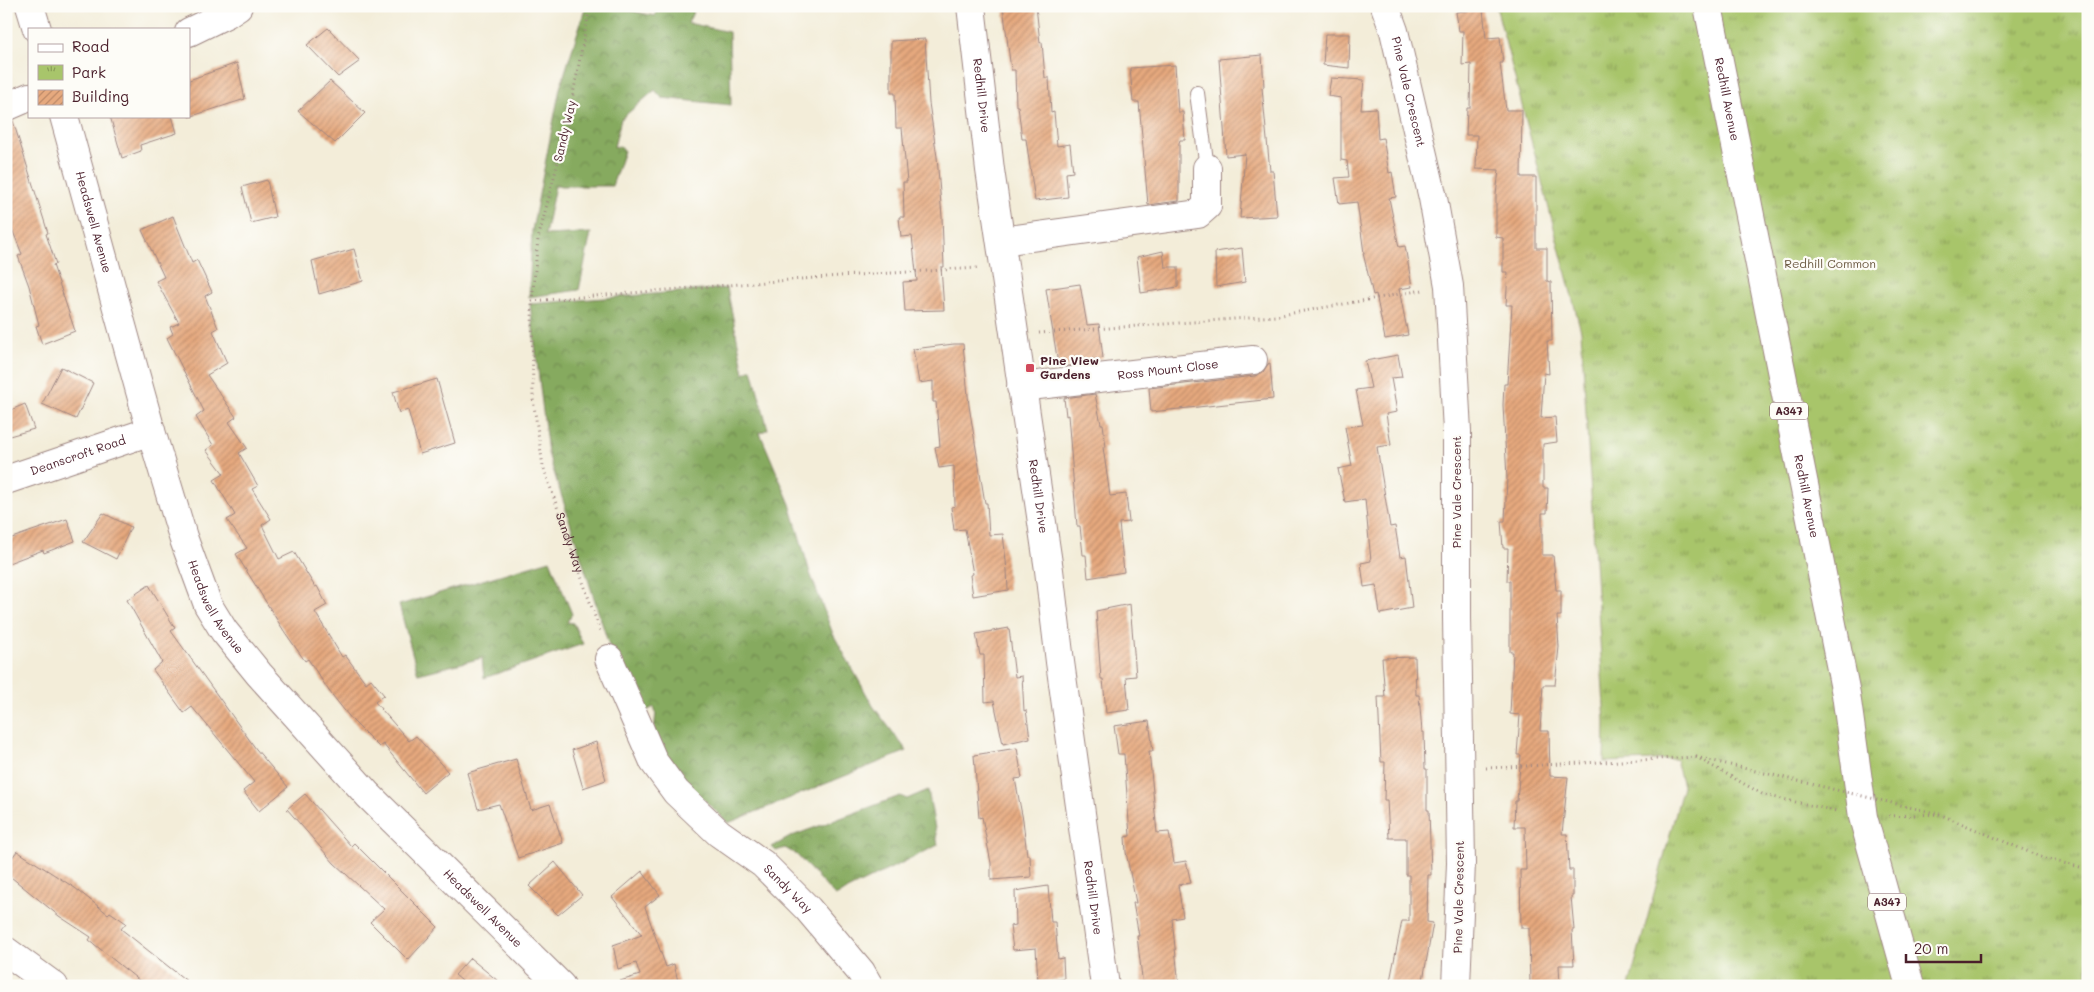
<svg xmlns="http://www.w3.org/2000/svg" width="2094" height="992" viewBox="0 0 2094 992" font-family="Mali,sans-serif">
<defs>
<pattern id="forest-crowns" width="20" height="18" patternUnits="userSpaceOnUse" patternTransform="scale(1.25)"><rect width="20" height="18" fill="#86aa5f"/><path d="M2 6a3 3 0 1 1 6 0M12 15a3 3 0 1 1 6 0" fill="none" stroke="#708a4f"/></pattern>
<pattern id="park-tufts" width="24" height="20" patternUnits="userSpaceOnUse" patternTransform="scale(1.25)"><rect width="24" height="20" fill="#a8c56b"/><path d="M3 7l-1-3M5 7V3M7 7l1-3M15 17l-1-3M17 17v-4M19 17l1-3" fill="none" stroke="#8b9f58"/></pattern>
<pattern id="building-hatch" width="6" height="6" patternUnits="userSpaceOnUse" patternTransform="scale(1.25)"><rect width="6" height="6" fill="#e6a97e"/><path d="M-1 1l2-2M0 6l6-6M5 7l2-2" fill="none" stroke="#bc8967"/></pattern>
</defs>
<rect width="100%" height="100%" fill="#fdfcf7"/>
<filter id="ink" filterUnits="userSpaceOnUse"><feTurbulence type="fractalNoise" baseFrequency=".02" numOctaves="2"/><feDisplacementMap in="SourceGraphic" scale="10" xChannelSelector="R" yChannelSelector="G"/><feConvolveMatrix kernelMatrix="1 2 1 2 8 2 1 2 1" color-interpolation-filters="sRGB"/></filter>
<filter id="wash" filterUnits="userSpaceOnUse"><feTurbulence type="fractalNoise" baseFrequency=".0096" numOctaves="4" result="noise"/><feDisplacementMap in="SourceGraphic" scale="20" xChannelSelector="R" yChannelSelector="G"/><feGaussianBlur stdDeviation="1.12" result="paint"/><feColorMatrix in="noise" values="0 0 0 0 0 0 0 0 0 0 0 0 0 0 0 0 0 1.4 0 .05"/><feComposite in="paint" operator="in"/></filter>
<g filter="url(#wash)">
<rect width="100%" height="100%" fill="#f3edd9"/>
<path fill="url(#forest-crowns)" stroke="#686445" d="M586,6H609L655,16L657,6H696L688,23L729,32L731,105L662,98L655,90L621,119L614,147L620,146L624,151L612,186H555L545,235L591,233L579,290L529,297L532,230L560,88Z
M727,288L744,373L752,369L768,429L760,433L790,504L810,573L833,634L873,706L907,751L728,823L695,791L676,776L654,732L656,712L654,707L632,718L548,453L530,304Z
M550,560L572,614L567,622L573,623L583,644L484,678L482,658L418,674L399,605Z
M928,790L938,845L835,896L797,855L785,848L776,851L772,847L792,836L900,796L907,799Z"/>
<path fill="url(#park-tufts)" stroke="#79724b" d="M1496,6H2088V986H1629L1683,786L1676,759L1604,762L1605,723L1581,331Z"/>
<g id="blocks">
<path fill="url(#building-hatch)" d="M1003,6H1036L1040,43L1042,42L1045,78H1049L1051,113L1054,112L1057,146L1070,144L1073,172L1066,173L1068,197L1035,201L1026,139H1022L1018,106H1016L1015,70H1011Z
M1483,9L1486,38L1500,37L1503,63H1500L1506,110H1522L1521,177H1536V248H1547V281L1551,282L1552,341H1547L1549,374L1544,373L1541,418L1555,417L1557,442L1543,444V488H1548L1547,513H1542V555H1553L1556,590H1561V616H1557L1559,647L1555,685H1543L1540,731H1549L1550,776L1568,777L1562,834H1567L1569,870H1573V896H1571L1574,930H1572L1574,965H1559L1560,986H1530L1529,928H1521L1520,870H1526L1525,827H1514L1515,801H1517L1521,755H1517L1520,715L1510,714L1513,652H1510V581H1507L1508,548H1503L1501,521H1505L1507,478L1503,405L1504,384H1507L1512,305H1506L1508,272H1503V238L1496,237V195L1499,170L1476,169L1477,135H1466L1467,108H1470L1471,64L1462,65L1463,31H1459L1456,12Z
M328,28L360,61L338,77L307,45Z
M1325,34H1350L1349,68L1323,65Z
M925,39L929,103L937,157L942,217L944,267H941L944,310L905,311L903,282L917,281L912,236L901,237L899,217H904L903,182H907L902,128H896L895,93H891V41Z
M1262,55L1264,87L1262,88L1270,171H1273L1277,216L1240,218L1245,154L1226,156L1219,59Z
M237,63L245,99L189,117V80Z
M1175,65L1178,112H1183L1185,140H1180L1179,143V201L1148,205L1139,102H1133L1130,68Z
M1331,78L1364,80L1361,109L1376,108L1378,139L1383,138L1389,173L1392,172L1396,197L1389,198L1399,247L1405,246L1412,287L1399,289L1408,335L1385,339L1376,294L1373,295L1363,253H1364L1357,202L1339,204L1335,178L1349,177L1347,161L1341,160V98L1328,96Z
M330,81L365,113L335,143L298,111Z
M110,116H172L177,133L140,145L141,151L122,158Z
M13,121L48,233L46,234L56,264L53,265L75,331L42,344L36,326L39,325L29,286L18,256L22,254L6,214V122Z
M267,180L275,217L251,223L242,187Z
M173,216L192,263L197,260L212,292L205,296L218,328L213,331L227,363L207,375L236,417L229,422L247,448L239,453L258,486L252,489L271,519L262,525L279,559L294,552L315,587L317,586L327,605L315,612L342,657L345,655L366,683L371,679L384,695L375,702L409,741L416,736L448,772L423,793L383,744L379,747L352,720L329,691L308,659L305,661L284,631L236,554L247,548L227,520L235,515L214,480L224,474L206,450L213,445L196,417L204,411L167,338L173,334L170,327L179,323L156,281L164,277L142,230Z
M1242,248L1245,282L1216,287L1215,252Z
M354,249L363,281L319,294L312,261Z
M1163,251L1165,267H1178V287L1141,293L1137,257Z
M1080,284L1087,325L1099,324L1103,358L1089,360V363L1062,367L1061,364H1058L1046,289Z
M954,344H963L969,406L985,503H987L989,535L1003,534L1007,570L1008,590L973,596L970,575L973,574L965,529L954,530L951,507L955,506L954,466L939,468L935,447L940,446L936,402H933V381L919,383L913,349Z
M1398,355L1402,377L1391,378L1397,412L1386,414L1391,445L1377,447L1390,527L1395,526L1400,557L1406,556L1412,608L1380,614L1376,585L1364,587L1361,563L1371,561L1365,499L1345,502L1338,469L1352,466L1345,427L1363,425L1356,390L1371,388L1365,361Z
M1270,363L1273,399L1151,412L1149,388L1255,376L1263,372L1268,364Z
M61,367L93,383L76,419L42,404Z
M437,379L455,443L420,454L408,410L399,413L393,392Z
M1095,394L1101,424H1103L1106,447H1103L1110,496L1126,494L1129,522L1119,523L1124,572L1088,578L1086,555H1083L1080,526H1077L1068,415L1066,416L1064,398Z
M25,404L34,429L6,437V412Z
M103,513L131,527L116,559L83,542Z
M67,519L75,541L44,553L43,550L6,564V540Z
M149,585L175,628L171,631L256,749L288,787L259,811L243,791L254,782L192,707L184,713L153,670L162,662L127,600Z
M1130,604L1136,676L1126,677L1129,710L1106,713L1103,679H1101L1096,611Z
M1009,628L1015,677L1022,676L1024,711L1026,710L1030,738L1003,744L994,701L985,702L984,655H980L976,634Z
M1415,657L1416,695H1419L1422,732H1424L1425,769H1427V810H1429L1431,875H1428L1427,922L1433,923L1422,986H1389L1402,921H1409V875H1406V838H1389L1387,800H1384L1385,762H1381L1378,697H1385L1382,658Z
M1149,721L1153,751H1149L1157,833L1169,832L1174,863L1186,861L1191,883L1178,885L1183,917L1172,919L1179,986H1143L1137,936H1139L1133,903H1136L1126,852L1125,837L1130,836L1124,754H1118L1114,726Z
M596,742L606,780L583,788L572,750Z
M1017,748L1022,778L1015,779L1023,820L1027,855H1030L1031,877L991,880V863L982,817L979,818L974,755Z
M516,759L531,810L550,804L563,843L518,858L499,804L478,809L467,773Z
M305,794L351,846L354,843L438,927L408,960L370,922L384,909L334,863L287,809Z
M17,851L75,888L108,914L110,912L126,923L121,929L193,986H146L89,940L91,937L59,916L6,873V866Z
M555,862L582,895L558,915L529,886Z
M642,871L660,895L645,907L666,967L674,964L679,986H620V981L640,975L636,963L618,969L613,945L642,935L612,897Z
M1048,886L1051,922H1055L1058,959L1063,958L1064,979L1038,982L1036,948L1013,950L1010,926L1016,925L1015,891Z
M470,958L504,986H468L455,975Z"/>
</g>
</g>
<g filter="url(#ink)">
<use href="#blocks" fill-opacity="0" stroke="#9e8682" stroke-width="1"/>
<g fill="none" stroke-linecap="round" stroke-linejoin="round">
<g stroke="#9e8682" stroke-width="16">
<path id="service" d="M1197,93L1207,168"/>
</g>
<g stroke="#9e8682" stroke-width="30">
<g id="minor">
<path d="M30,6L37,29"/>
<path id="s2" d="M971,6L990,170L1049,570L1060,662L1105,986"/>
<path id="s3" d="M1385,6L1394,31L1433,198L1449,286L1457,431V618L1461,863L1456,986"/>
<path d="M189,32L226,14L238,6"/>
<path d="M6,107L29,97"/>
<path id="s4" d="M64,116L151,431L183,537L208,605L224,631L259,674L368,795L561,986"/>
<path d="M1001,241L1198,214L1207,206V168"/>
<path id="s5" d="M1021,387L1253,360"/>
<path id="s6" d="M6,480L151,431"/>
<path id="s7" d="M609,659L654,762L676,792L719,833L763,864L808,909L861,972L869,986"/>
<path d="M6,951L54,986"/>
</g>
</g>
<g stroke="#9e8682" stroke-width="30">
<g id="primary">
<path id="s8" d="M1708,6L1846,694L1863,817L1910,986"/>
</g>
</g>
<g stroke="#9e8682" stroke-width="3" stroke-dasharray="1 4" stroke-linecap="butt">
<path id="s1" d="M590,6L566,131L538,239L532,301L533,399L543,466L601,634"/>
<path d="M532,301L839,276L978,268"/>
<path d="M1039,333L1276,316L1423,290"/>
<path d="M1486,768L1696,757L1764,795L1836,811"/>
<path d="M1889,816L1939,814L2043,858L2088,869"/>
<path d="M1876,986L1880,978"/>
</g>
<use href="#service" stroke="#fff" stroke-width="14"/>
<use href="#minor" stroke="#fff" stroke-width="28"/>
<use href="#primary" stroke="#fff" stroke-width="28"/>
<path stroke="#9e8682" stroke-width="3" stroke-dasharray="1 4" stroke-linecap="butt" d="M1696,757L1939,814"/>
</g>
</g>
<rect fill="#d1495b" stroke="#fdfcf7" stroke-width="2" x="1025" y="363" width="10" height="10" rx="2.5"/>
<g text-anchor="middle" stroke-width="4.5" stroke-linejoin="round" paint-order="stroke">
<g fill="#fdfcf7" stroke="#806168" stroke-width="1">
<rect x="1770" y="402.5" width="38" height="17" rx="4"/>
<rect x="1868" y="893.5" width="38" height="17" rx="4"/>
</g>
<g font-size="11" font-weight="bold" fill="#4a1f2b">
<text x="1789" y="415">A347</text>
<text x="1887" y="906">A347</text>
</g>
<g font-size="12" fill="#4a1f2b" stroke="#fdfcf7">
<text dy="4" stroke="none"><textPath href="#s3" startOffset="89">Pine Vale Crescent</textPath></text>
<text dy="4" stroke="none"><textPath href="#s2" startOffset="90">Redhill Drive</textPath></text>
<text dy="4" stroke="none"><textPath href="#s8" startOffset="95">Redhill Avenue</textPath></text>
<text transform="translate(565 131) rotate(-77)" y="4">Sandy Way</text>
<text dy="4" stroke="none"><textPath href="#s4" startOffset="110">Headswell Avenue</textPath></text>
<text dy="4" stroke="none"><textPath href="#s5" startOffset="148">Ross Mount Close</textPath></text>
<text dy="4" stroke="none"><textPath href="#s6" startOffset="76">Deanscroft Road</textPath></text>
<text transform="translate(1457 492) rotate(-90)" y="4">Pine Vale Crescent</text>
<text dy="4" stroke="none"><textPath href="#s2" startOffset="495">Redhill Drive</textPath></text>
<text dy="4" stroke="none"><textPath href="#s8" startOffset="500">Redhill Avenue</textPath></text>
<text dy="4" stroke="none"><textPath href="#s1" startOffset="548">Sandy Way</textPath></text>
<text dy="4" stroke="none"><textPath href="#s4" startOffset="515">Headswell Avenue</textPath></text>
<text dy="4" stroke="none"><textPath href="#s7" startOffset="298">Sandy Way</textPath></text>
<text dy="4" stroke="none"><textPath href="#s2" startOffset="900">Redhill Drive</textPath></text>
<text transform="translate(1459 897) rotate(-89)" y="4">Pine Vale Crescent</text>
<text dy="4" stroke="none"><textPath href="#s4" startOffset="920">Headswell Avenue</textPath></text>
</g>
<g font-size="12" fill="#6b5941" stroke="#fdfcf7">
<text x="1830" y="268">Redhill Common</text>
</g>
<g font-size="12" font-weight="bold" fill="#4a1f2b" stroke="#fdfcf7" text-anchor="start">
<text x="1040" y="365">Pine View<tspan x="1040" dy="14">Gardens</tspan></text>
</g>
</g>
<rect width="2094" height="992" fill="none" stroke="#fdfcf7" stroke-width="25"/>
<rect x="28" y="28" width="162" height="90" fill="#fdfcf7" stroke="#b5a4a5"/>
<rect x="38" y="44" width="25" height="8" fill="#ffffff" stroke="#b5a4a5"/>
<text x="72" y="52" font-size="15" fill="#4a1f2b">Road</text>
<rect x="38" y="65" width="25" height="15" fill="url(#park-tufts)" stroke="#b5a4a5"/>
<text x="72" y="78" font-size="15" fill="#4a1f2b">Park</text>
<rect x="38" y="90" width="25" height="15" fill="url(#building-hatch)" stroke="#b5a4a5"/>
<text x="72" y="102" font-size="15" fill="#4a1f2b">Building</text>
<path d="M1906 954v8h75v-8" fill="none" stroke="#4a1f2b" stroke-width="2.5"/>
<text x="1914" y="954" font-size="15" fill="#4a1f2b" stroke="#fdfcf7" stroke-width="4" paint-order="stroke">20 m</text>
</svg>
